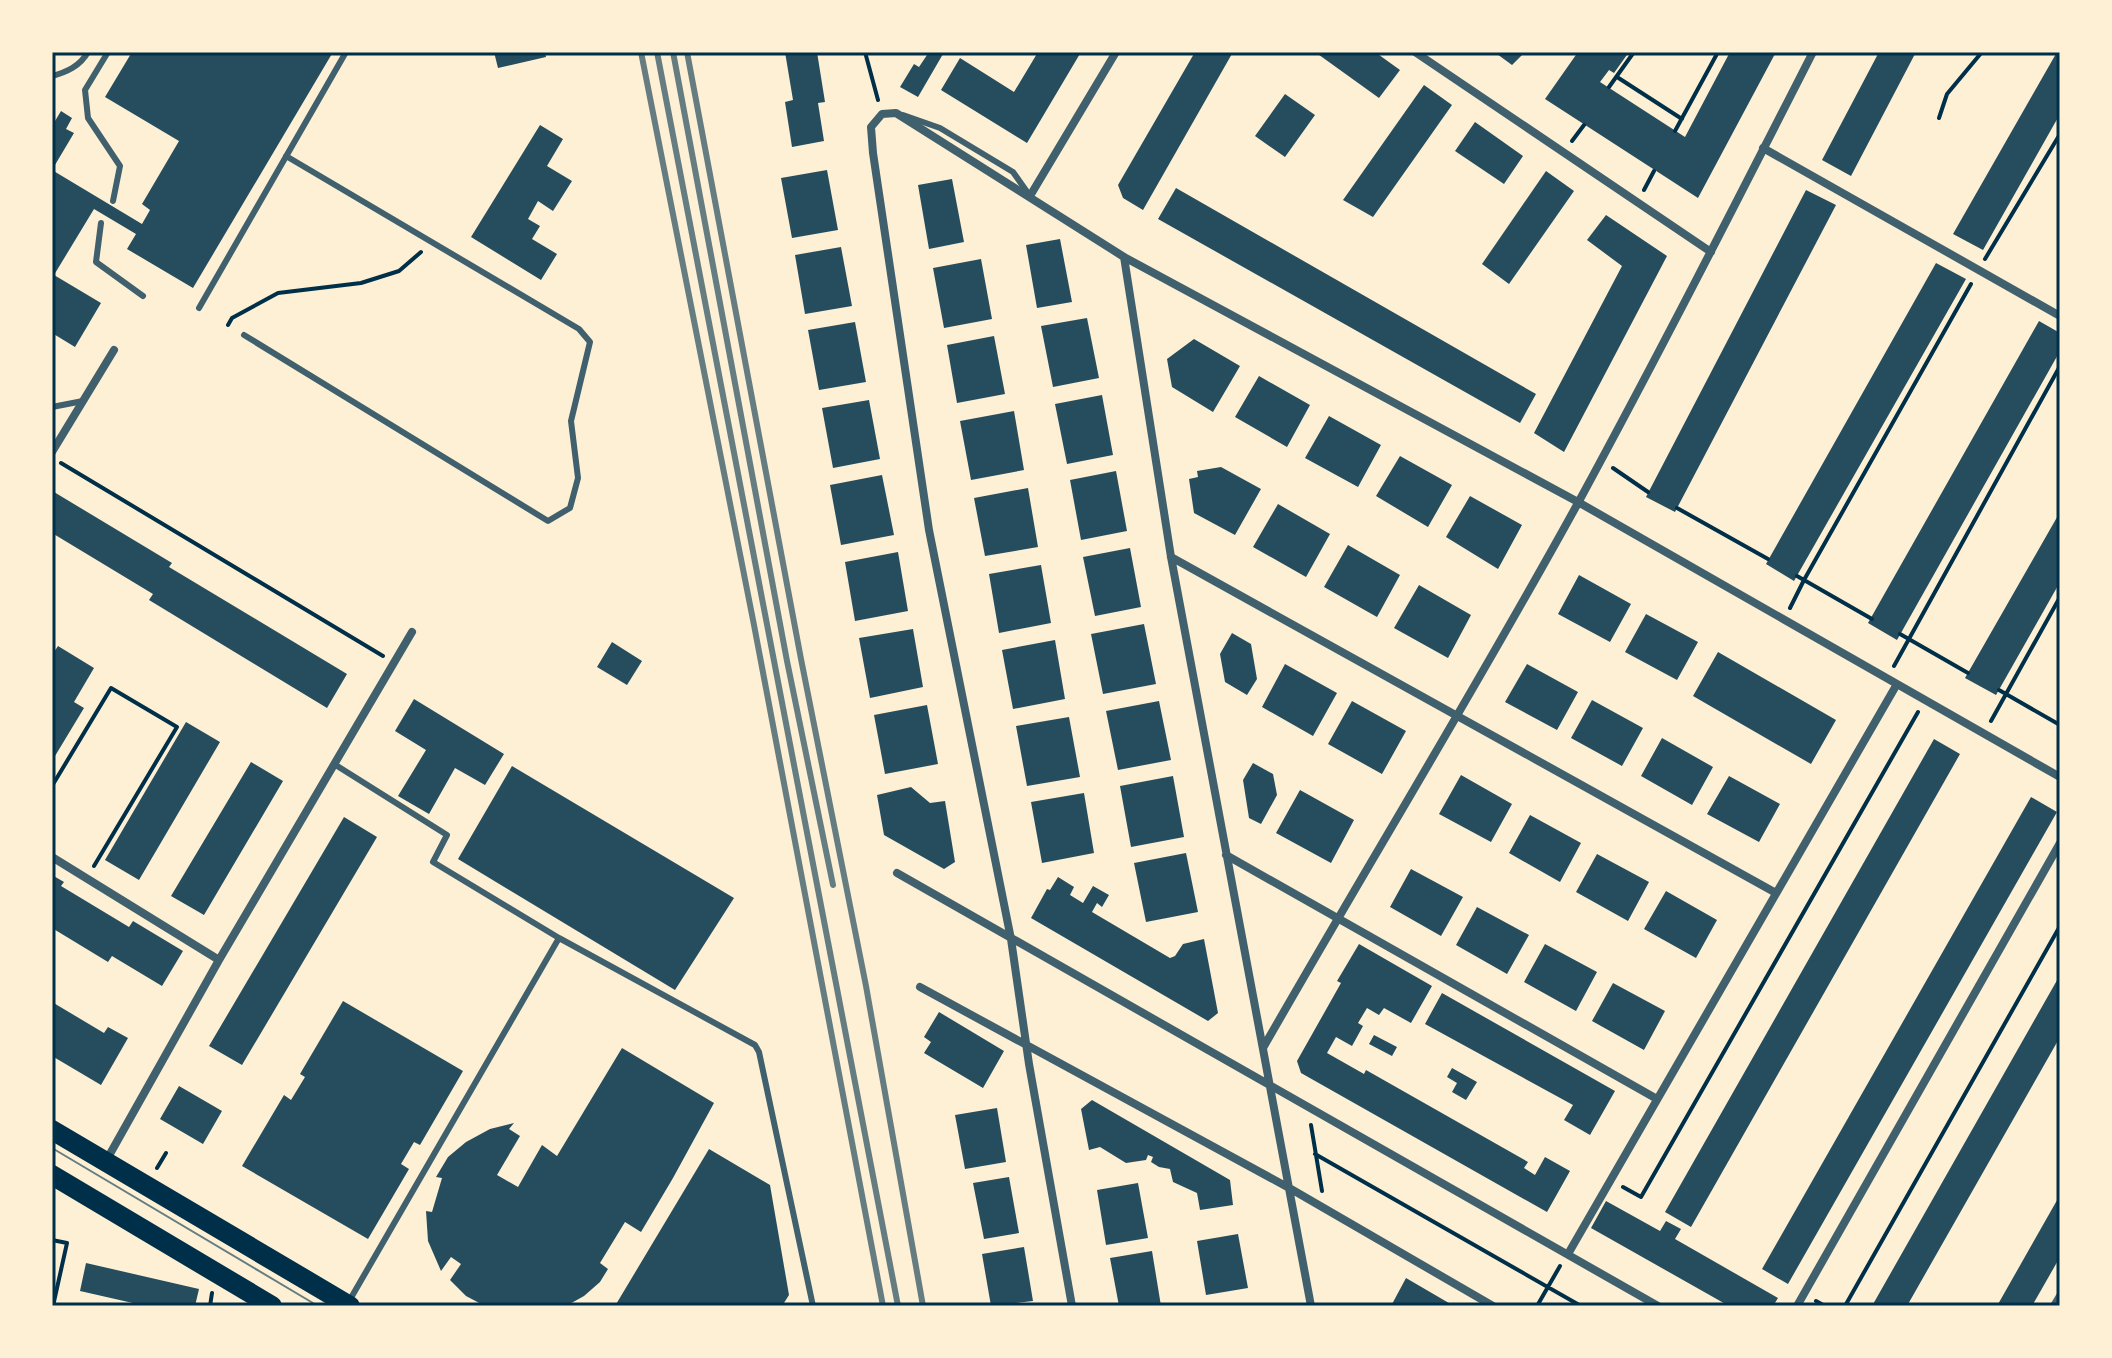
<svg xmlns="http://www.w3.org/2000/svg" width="2112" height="1358" viewBox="0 0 2112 1358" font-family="'Titillium Web',sans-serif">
<rect width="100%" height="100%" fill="#fdf0d5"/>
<path fill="#264d5e" d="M132,52H333L193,288L127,249L136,234L94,209L54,275L101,303L75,347L52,333V170L142,224L150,210L142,204L179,141L105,97Z
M494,52H545L546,57L498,68Z
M785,52H817L825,102L818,103L824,141L792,147L785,102L793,100Z
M929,52L943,54L918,97L900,87L914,64L919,67Z
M1038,52H1081L1027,143L941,90L960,58L1014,92Z
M1195,52H1233L1143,210L1123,198L1118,185Z
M1315,52H1375L1400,70L1379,98Z
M1498,52H1525L1512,65L1497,54Z
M1578,52H1629L1614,73L1609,70L1600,82L1685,137L1730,52H1776L1698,198L1545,99Z
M1879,52H1916L1851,176L1822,160Z
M2057,52H2060V114L1983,250L1953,234Z
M1424,85L1452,105L1373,217L1343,200Z
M1285,94L1315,115L1285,157L1255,136Z
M61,111L72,118L66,129L74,133L52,170V126Z
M1475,122L1523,156L1504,184L1455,151Z
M540,125L563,139L547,166L572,181L553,211L538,201L528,219L540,226L532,239L557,254L541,280L471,237Z
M827,170L838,230L792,238L781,178Z
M1546,171L1574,191L1509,284L1482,264Z
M952,179L964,242L929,249L918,185Z
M1176,188L1536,394L1520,423L1158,219Z
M1806,190L1836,205L1675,512L1646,497Z
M1606,215L1667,256L1564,452L1534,433L1622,266L1587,240Z
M1060,239L1072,302L1037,308L1026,245Z
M841,247L852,306L805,314L795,255Z
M981,259L992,319L944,328L933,268Z
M1936,263L1966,279L1794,581L1766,564Z
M1087,318L1099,378L1053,387L1041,326Z
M2039,321L2060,333V351L1897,640L1868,623Z
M855,322L866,382L819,390L808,330Z
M994,336L1005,394L957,403L947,345Z
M1194,339L1240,366L1213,412L1172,387L1167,359Z
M1259,376L1310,405L1287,447L1235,417Z
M1102,395L1113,455L1067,464L1055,404Z
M869,400L880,459L833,468L822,408Z
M1014,411L1024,470L971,480L960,421Z
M1329,416L1381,445L1358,487L1305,458Z
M1400,456L1452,485L1428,527L1376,496Z
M1221,467L1261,489L1235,535L1194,513L1189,479L1198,477L1197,471Z
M1116,471L1127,531L1081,540L1070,480Z
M882,475L894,535L841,545L830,485Z
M1028,488L1038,547L985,556L974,498Z
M54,492L172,563L169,567L347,674L327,708L149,600L153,594L52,533Z
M1470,496L1522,525L1498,569L1446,537Z
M1278,504L1330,534L1306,577L1253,547Z
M2060,512V582L1996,695L1965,678Z
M1348,545L1400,575L1377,617L1324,587Z
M1130,548L1141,607L1095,616L1083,557Z
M898,552L908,611L855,621L845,562Z
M1041,565L1051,623L999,633L989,574Z
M1579,575L1631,604L1610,642L1558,614Z
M1419,585L1471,615L1448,658L1394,628Z
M1646,614L1698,642L1677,680L1625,652Z
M1144,624L1156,684L1103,694L1091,634Z
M913,629L923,687L870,698L859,638Z
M1232,633L1251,644L1257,679L1247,695L1225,682L1220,654Z
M1055,640L1065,699L1013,709L1002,650Z
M612,642L642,661L627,685L597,667Z
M58,646L94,668L74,702L84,708L52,761V697L55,691L52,689V655Z
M1718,652L1836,720L1811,764L1693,696Z
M1285,664L1337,693L1313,736L1262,707Z
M1527,664L1578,692L1557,730L1505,702Z
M414,699L504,754L485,785L455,768L429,814L398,796L426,750L395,731Z
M1592,700L1643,728L1622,766L1571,738Z
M1159,701L1171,760L1118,770L1106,711Z
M1352,701L1406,731L1382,774L1328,744Z
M927,705L938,764L885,774L874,715Z
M1069,717L1080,777L1027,786L1016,726Z
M186,722L220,742L139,880L105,860Z
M1662,738L1713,767L1692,805L1641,776Z
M1934,739L1960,754L1691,1227L1665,1212Z
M251,762L283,781L204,915L171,896Z
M1253,763L1273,774L1277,795L1261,824L1249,818L1243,780Z
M512,766L734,898L675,990L458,859Z
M1461,775L1512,804L1491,842L1439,814Z
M1173,776L1184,837L1131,847L1120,786Z
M1729,776L1780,804L1759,842L1707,814Z
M911,787L930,803L945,801L955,862L944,869L884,835L877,795Z
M1300,790L1354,820L1331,863L1276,833Z
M1084,793L1094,853L1042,863L1031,802Z
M2031,797L2057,812L1788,1284L1762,1269Z
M1530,815L1581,843L1560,882L1509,853Z
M344,817L377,837L242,1065L209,1046Z
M1186,853L1198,912L1146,922L1134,863Z
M1597,854L1649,882L1628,921L1576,892Z
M1411,869L1463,897L1441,936L1390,907Z
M52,875L64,882L61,886L129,927L133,921L183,951L162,986L112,956L108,962L52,928Z
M1058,877L1074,887L1070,895L1083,903L1093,886L1109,895L1102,907L1097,903L1092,912L1170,958L1175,956L1183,944L1204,939L1218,1013L1208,1021L1031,918L1047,889L1050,890Z
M1666,891L1717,920L1696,958L1644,929Z
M1477,907L1529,935L1507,974L1456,945Z
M1359,944L1432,986L1411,1023L1384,1008L1379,1015L1367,1008L1358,1023L1363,1026L1352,1046L1336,1037L1327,1053L1364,1074L1366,1070L1528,1162L1524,1168L1535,1175L1545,1157L1570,1171L1547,1212L1301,1073L1297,1061L1341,983L1337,981Z
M1545,944L1597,972L1576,1011L1524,982Z
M2060,975V1037L1907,1306H1872Z
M1613,983L1665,1011L1644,1050L1592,1021Z
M1442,993L1615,1091L1590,1135L1564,1120L1573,1105L1425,1024Z
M343,1001L463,1071L420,1145L414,1142L401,1164L409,1169L368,1239L242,1166L284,1095L291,1100L305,1077L300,1074Z
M52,1002L104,1033L108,1027L128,1038L101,1085L52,1056Z
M939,1012L1004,1051L983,1088L924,1053L931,1042L924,1037Z
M1374,1035L1397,1047L1392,1056L1369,1044Z
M622,1048L714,1103L673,1178L641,1232L625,1222L600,1263L608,1269L600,1282L584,1296L566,1306H485L466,1296L450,1280L461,1264L451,1257L441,1271L428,1241L426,1211L432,1212L442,1178L436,1177L448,1157L466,1142L490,1129L514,1123L509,1129L520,1136L497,1175L518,1187L542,1145L557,1156Z
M1452,1068L1477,1082L1466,1100L1452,1092L1457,1083L1447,1077Z
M179,1086L222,1111L203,1144L160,1119Z
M1092,1100L1230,1180L1233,1205L1200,1210L1197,1193L1173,1182L1170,1169L1159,1167L1151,1162L1153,1157L1148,1155L1146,1160L1126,1163L1100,1147L1089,1150L1081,1109Z
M997,1108L1006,1162L965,1169L955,1115Z
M709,1149L770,1185L789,1295L782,1306H615Z
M1009,1177L1019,1233L984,1239L973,1183Z
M1138,1183L1148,1238L1106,1245L1097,1190Z
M2060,1195V1257L2032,1306H1997Z
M1606,1201L1660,1231L1666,1221L1681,1229L1675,1239L1778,1298L1773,1306H1729L1591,1228Z
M1238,1234L1248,1288L1206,1295L1197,1241Z
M1024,1247L1033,1301L991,1306L982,1254Z
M1152,1251L1161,1306H1119L1110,1258Z
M86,1263L199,1289L195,1306H146L80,1291Z
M1406,1278L1454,1306H1391Z"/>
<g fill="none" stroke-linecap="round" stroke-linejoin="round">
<path stroke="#003049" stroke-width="4" d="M865,52L878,100
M1617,77L1682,119
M1609,87L1634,52
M1939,118L1947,94L1982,52
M1675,131L1718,52
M1572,141L1584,125
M1644,190L1654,171
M1985,259L2060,134
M228,325L232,318L278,293L361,283L399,271L421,252
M61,463L383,656
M1613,468L1648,492
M1677,508L1768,559
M1797,576L1872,619
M1790,608L1804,580L1971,284
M1900,634L1968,673
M1894,666L2060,366
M1999,690L2060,725
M1991,721L2060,597
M52,786L111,688L177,727L94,866
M1311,1125L1322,1191
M1315,1154L1581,1306
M157,1168L166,1153
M1623,1187L1641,1197L1918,712
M52,1240L67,1243L53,1306
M1816,1301L1825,1306
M210,1306L212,1293
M1537,1306L1560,1266
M1845,1306L2060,926"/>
<path stroke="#3f606c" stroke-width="6" d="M108,52L85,90L88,118L120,166L113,201
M52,76C67,72 80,66 88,52
M903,115L940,128L1013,172L1030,196
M101,223L96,262L143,296
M199,308L346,52
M244,335L548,521L570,508L578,478L571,421L590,342L579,329L286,156
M52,407L83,401
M334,764L447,835L433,862L559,938
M348,1303L559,938L755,1045L759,1052L813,1306"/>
<path stroke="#3f606c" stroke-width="8" d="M1415,52L1711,252
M1763,148L2060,316
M1030,196L1116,52
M1124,257L1171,557L1311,1306
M52,452L114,350
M1171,557L1776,893
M1226,855L1657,1099
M52,857L219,960
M897,873L1658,1306
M920,987L1291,1189L1493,1306
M1263,1048C1367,866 1477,687 1578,503C1659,354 1736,203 1813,52
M106,1161L219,960L412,632
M1568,1254L1897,684
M1072,1306L1029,1064L1011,939L929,530L873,153L871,127L882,114L896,113L1124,257L1578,502L2060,777
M1797,1306L2060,843
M2054,1306L2060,1296"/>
<path stroke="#003049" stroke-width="20" d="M52,1130L350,1306
M52,1175L272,1306"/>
<path stroke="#657d81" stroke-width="2" d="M52,1148L318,1306"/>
<path stroke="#657d81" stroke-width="6" d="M641,52L754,625L883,1306
M657,52L898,1306
M673,52L787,661L833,885
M687,52L801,659L866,986L923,1306"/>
</g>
<rect width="2112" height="1358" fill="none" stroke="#fdf0d5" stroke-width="108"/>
<rect x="54" y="54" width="2004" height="1250" fill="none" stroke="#003049" stroke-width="3"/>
</svg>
